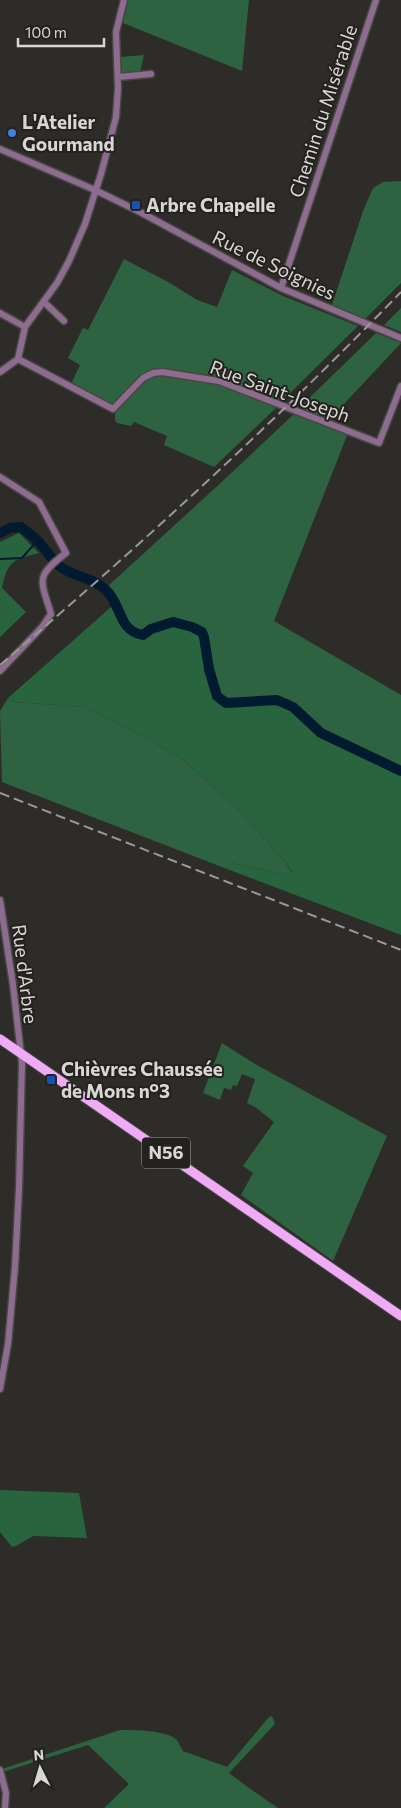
<svg xmlns="http://www.w3.org/2000/svg" width="401" height="1808" viewBox="0 0 401 1808" font-family="Commissioner,sans-serif">
<rect width="100%" height="100%" fill="#2e2c28"/>
<path fill="#2d6340" d="M128,0H249L242,71L123,23Z
M144,55L140,72L122,73L120,57Z
M401,181V283L365,319L332,305L363,211L373,188L383,182Z
M124,259L170,283L197,300L217,307L232,270L283,296L358,326L280,403L223,380L154,370L116,402L111,404L71,384L80,365L68,358L83,328L88,330Z
M401,308V332L384,325Z
M376,333L401,343L328,421L298,409Z
M160,374L214,382L278,406L214,467L164,445L167,436L134,422L131,426L117,423L115,420V413L120,405L147,378Z
M295,413L348,433L274,621L401,695V770C376,755 345,749 321,732C307,721 297,706 279,700C263,694 233,710 220,697C208,686 210,645 201,628C191,624 173,617 162,621C144,627 147,645 125,623L126,613L119,600L117,602L107,587L226,478Z
M8,698L15,702L84,707L137,733L184,760L238,809L284,860L292,873H279L231,863L227,869L2,782L0,711Z
M222,1043L255,1064L387,1136L333,1261L241,1195L253,1173L243,1166L274,1122L255,1107L247,1103L255,1079L242,1074L237,1086L233,1085L231,1090L224,1088L220,1100L203,1093Z
M272,1716L275,1724L229,1773L249,1788L278,1808H104L129,1784L88,1745L3,1772L2,1769L120,1730C134,1730 167,1730 177,1740C179,1743 181,1748 183,1751L227,1767L269,1717Z"/>
<path fill="#28643e" d="M19,533L39,553C13,560 8,560 2,588L26,612L0,637V542Z
M119,600L126,613L125,625L134,633L144,635L161,621L171,620L194,626L204,641L207,668L217,696L226,703L277,700L293,707L321,733L401,771V935L227,869L231,863L279,873L292,872L284,860L238,809L184,760L137,733L84,707L15,702L8,698Z
M0,1490L79,1493L87,1538L33,1536L16,1546L12,1547L0,1532Z"/>
<g fill="none" stroke-linecap="round" stroke-linejoin="round">
<path stroke="#001b2f" stroke-width="2" d="M0,559L22,558L37,541"/>
<path stroke="#001b2f" stroke-width="10" d="M0,533L10,528L21,527C27,532 34,537 39,542C46,551 53,561 62,568C75,577 94,578 106,590C122,605 118,631 143,635L151,629L173,622L192,627L202,632L204,637L209,669L217,696L226,703L277,700L293,707L321,733L401,771"/>
<g stroke="#494744" stroke-width="9">
<path id="minor" d="M118,77L151,74
M0,149L95,190L140,212L281,288L401,338
M281,288L376,0
M44,302L64,321
M0,313L25,327
M25,327L57,283L69,261L85,224L101,174L116,117L118,88L116,32L124,0
M18,359L113,409L143,378L153,373L162,372L219,381L379,443L401,386
M0,372L18,359L25,327
M0,477L39,502L66,553C34,577 41,580 51,614L42,627L0,671
M0,900L13,985L22,1063L19,1188L15,1267L8,1344L0,1389
M0,1770L6,1793L5,1808"/>
</g>
<g stroke="#494744" stroke-width="11">
<path id="major" d="M0,1039L401,1316"/>
</g>
<use href="#minor" stroke="#8e6c90" stroke-width="6"/>
<use href="#major" stroke="#f0abf6" stroke-width="9"/>
<path stroke="#9b9996" stroke-width="2" stroke-dasharray="10 5" stroke-linecap="butt" d="M0,665C139,547 274,423 401,292
M0,793L401,950"/>
</g>
<circle fill="#3f7fe0" stroke="#24221e" stroke-width="2" cx="12" cy="133" r="5"/>
<g fill="#1a4fb4" stroke="#24221e" stroke-width="2">
<rect x="131" y="200" width="10" height="10" rx="2.5"/>
<rect x="46" y="1075" width="10" height="10" rx="2.5"/>
</g>
<g text-anchor="middle" stroke-width="4" stroke-linejoin="round" paint-order="stroke">
<rect fill="#24221e" stroke="#a3a19e" stroke-width="1" x="142" y="1137.5" width="48" height="31" rx="4"/>
<g font-size="18" font-weight="bold" fill="#d9d7d5">
<text x="166" y="1159">N56</text>
</g>
<g font-size="19" fill="#d9d7d5" stroke="#24221e">
<text transform="translate(323 111) rotate(-72)" y="7">Chemin du Misérable</text>
<text transform="translate(274 265) rotate(26)" y="7">Rue de Soignies</text>
<text transform="translate(280 391) rotate(20)" y="7">Rue Saint-Joseph</text>
<text transform="translate(25 974) rotate(83)" y="7">Rue d'Arbre</text>
</g>
<g font-size="19" font-weight="bold" fill="#d9d7d5" stroke="#24221e" text-anchor="start">
<text x="22" y="129">L'Atelier<tspan x="22" dy="22">Gourmand</tspan></text>
<text x="146" y="212">Arbre Chapelle</text>
<text x="61" y="1076">Chièvres Chaussée<tspan x="61" dy="22">de Mons n°3</tspan></text>
</g>
</g>
<g transform="translate(40 1768) rotate(355)" stroke="#24221e" stroke-width="4" paint-order="stroke">
<path d="M0-4L9 19L0 12L-9 19Z" fill="#d9d7d5"/>
<text y="-8" font-size="14" font-weight="bold" text-anchor="middle" fill="#d9d7d5">N</text>
</g>
<path d="M18 38v8h86v-8" fill="none" stroke="#d9d7d5" stroke-width="2.5"/>
<text x="25" y="38" font-size="15" fill="#d9d7d5" stroke="#24221e" stroke-width="4" paint-order="stroke">100 m</text>
</svg>
